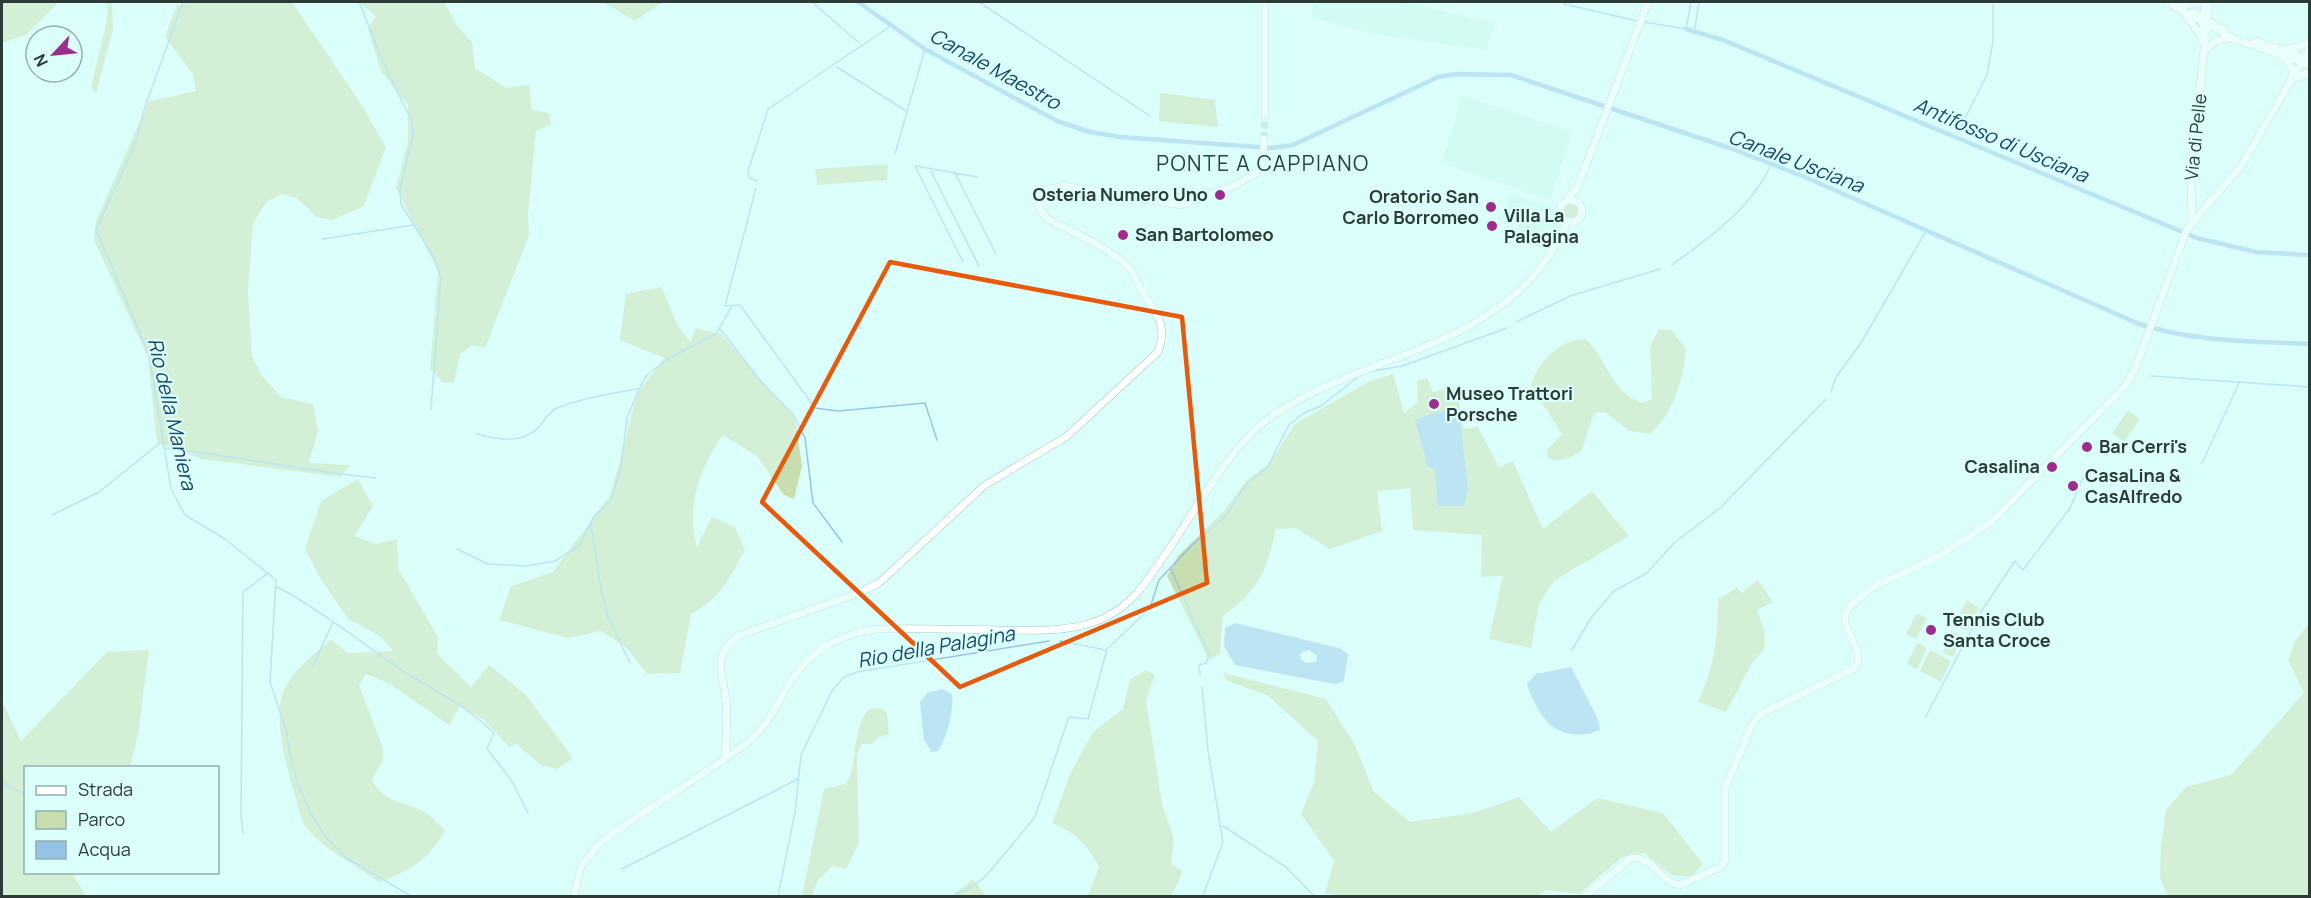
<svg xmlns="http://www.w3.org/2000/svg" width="2311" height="898" viewBox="0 0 2311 898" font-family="Manrope,sans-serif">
<rect width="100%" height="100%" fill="#dbfffa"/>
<path fill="#c8f5ee" d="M1315,2H1399L1494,22L1487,50L1379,35L1310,17Z
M1462,96L1572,132L1550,200L1442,163Z
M1512,194L1554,208L1560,225L1546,250L1526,242L1506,205Z"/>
<path fill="#c9deae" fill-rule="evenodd" d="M2,2H59L26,35L2,43Z
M107,2H112L113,30L96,93L91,87L107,20Z
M190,2H292L361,104L386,147L364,206L332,220L317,217L298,199L282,194L266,202L253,224L248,292L252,356L261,375L281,397L313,404L318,431L309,463L350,465L341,477L202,459L157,443L148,358L94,240L96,221L149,101L196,91L193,74L165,37L177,5Z
M358,2H444L458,27L472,42L475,68L506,88L529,85L532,110L549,113L551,124L536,131L528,215L529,236L485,348L471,345L460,355L454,382L444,383L430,369L438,271L396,188L408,142V105L381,71L368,29L376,16Z
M603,2H663L635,21Z
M1160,93L1215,100L1218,127L1159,121Z
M888,164L887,180L817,185L815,169Z
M1562 211a9 9 0 1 1 18 0a9 9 0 1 1-18 0Z
M661,287C672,308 674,325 691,342L695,328L721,334L795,418L802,466L794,499L784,495L757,456L723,435C699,469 686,506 697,547L712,517L735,527L745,550C729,579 721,598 691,614L680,673L647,674L627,648L601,631L568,638L499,620L511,586L553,572L611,494L637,394L664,358L620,340L626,294Z
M1659,329L1671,330L1686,349C1684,378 1673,414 1650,434L1630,431L1606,413L1597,412L1592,418L1582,450C1570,458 1562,463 1548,458L1547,450L1562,434L1531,386C1537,362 1559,340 1585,339C1608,358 1610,393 1643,403L1652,399L1650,347Z
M1393,374L1404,413L1418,402L1417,381L1427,378L1433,392L1456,387L1464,429L1478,427L1499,467L1513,461L1543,529L1592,491L1629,536L1554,581L1539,604L1531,648L1489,639L1503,576L1481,577L1482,535L1413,530L1410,488L1377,491L1382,531L1330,549L1295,528L1276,529C1266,572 1259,590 1223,616L1220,654L1209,660L1167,576L1178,556L1223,512L1247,480L1269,464L1295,424L1370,381ZM1459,407L1468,488L1437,477L1435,469Z
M2128,410L2140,419L2124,442L2112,433Z
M358,479L373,506L355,536L375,544L397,539L399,570L438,637L437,654L471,687L489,665L526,695L573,758L557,769L541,765L516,744L509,747L483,719L460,706L449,725L390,684L366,674L359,685L383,748V761L372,779C380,801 404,802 423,811C431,815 438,824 445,830C429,860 410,871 379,882C355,864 325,851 306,827C301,821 299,810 297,802C288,773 270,713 286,686C297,667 314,654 331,640L348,653L393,651L380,636L348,619L319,576L305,549L321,501Z
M1758,580L1773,602L1757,610L1765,632V648L1752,663L1726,712L1698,702C1714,668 1718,636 1718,599L1737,588L1742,593Z
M1967,600L1979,608L1967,631L1954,624Z
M1917,613L1927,618L1916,639L1906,634Z
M2309,623V896H2168L2160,878L2161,845L2166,810L2186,787L2231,775L2304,693L2288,660L2295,641Z
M1953,631L1963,636L1953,657L1943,652Z
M1917,643L1927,648L1917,669L1907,664Z
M149,650L138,735L130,767L26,768V872L72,873L86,896H2V700L21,741L107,652Z
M1930,650L1951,661L1941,682L1920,671Z
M1146,670L1155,675L1146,701L1162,803L1174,839L1171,864L1183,871L1172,896H1088L1099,867C1087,844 1076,833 1052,823L1071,772L1093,732L1123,709L1130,679Z
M1224,673L1326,699L1355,745L1374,792L1410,822L1473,813L1519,797L1551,832L1597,798L1663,813L1703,864L1691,877L1671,875L1644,853L1622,857L1579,894L1545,890L1538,896H1340L1325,893L1334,861L1301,814L1314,782L1318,741L1268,696L1226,680Z
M880,708L887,712L889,735L879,737L871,744H862L857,754L859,843L846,869L832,866L818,880L812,896H802L824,789C830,787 840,787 846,782C858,773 850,730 869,709Z
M973,879L986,896H952Z"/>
<path fill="#98c3e9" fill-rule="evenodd" d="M1453,407H1459L1468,488L1464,506H1438L1435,469L1428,467L1415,420Z
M1235,623L1339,648L1348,654L1344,681L1335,684L1235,665L1224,646L1225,628ZM1309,650L1317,656L1316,662L1307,663L1301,660L1300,653Z
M1571,667L1598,719L1600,730C1560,745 1539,721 1527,684L1536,674Z
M942,689L952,694C954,711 947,737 938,751L932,752L924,740L920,702L927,693Z"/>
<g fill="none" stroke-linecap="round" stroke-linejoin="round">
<path stroke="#98c3e9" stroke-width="1.5" d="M183,2L144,110L136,142L96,230L149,354L171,489L185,515L225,539L276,580L270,682L287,733L289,750L297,782L310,812L325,836L345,857L411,896
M359,2L387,71L412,121L413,135L400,190L401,204L433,256L441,277L431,409
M812,2L858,42
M979,2L1150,116
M1564,4L1637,21
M1644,22L1686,29L1691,2
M1694,33L1699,2
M837,67L906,111
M1960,128L1987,75L1993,41V2
M895,154L925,49
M915,166L963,262
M916,166L977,177
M931,171L979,266
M954,171L996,254
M757,181L749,178L748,172L768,109L892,25
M756,188L725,306L740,305L815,408L838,411L925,403L937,440
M323,239L413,225
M1672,265C1709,238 1753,207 1771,164
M1516,322L1570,296L1660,269
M720,329L763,384L793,414L805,438L813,503L842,542
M1368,372L1402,366L1507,328
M2151,376L2310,387
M1831,392L1836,377L1861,343L1926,231
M477,434C497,440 522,444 538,428C545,421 547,413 557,408C582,398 612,393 638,389
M164,448C235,456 305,471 376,478
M2202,463L2239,383
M52,515L99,492L160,443
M591,524L601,589L608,617L630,663
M457,549L488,564L526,566L555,561L580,545L594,516L611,500L621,466L627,418L641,385L648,374L669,358L716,334L732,306
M1171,569L1209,655L1206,663L1199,665L1200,674
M277,587C325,612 366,647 411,676C441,694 469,708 494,733L487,749L512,781L528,813
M1150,608L1159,580L1193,544L1226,516L1246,484L1267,468L1289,425L1304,413L1321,406L1359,376
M1060,641L1106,650
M1572,650L1591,618L1614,591L1647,573L1674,543L1720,508L1826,399
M313,666L333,622
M1202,687L1208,751L1223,842L1203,896
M1925,718L1982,610L2015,561L2023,570L2070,508L2086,471
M2,781L15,790L26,793
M1223,826L1286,867L1314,896
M243,833L241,815L243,592L268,573
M622,869L798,779
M778,896L795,812L801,755L832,691L844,677L857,672L1049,641
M952,896L973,886L986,876L1035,817L1069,717L1088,719L1107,649L1143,615"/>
<path stroke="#98c3e9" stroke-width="4.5" d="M858,2L925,49L1057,121L1090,132L1120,137L1272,148L1293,145L1438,77L1457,74L1511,75L1730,148L1805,177L2139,324C2194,342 2252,341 2310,344
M1686,29L1723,40L2197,238L2256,252L2310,255"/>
<path stroke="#b8d8d3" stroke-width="7" stroke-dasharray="7 3.5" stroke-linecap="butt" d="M1264,139L1265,115"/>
<g stroke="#a5c8c3" stroke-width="8">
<path id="secondary" d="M2166,2L2237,40L2310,65
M2178,4L2186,5L2199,2
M2193,12L2225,30
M2186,16L2201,36
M2255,41L2310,59
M2202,42L2205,2
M2284,49L2298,47L2310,41
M2205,51L2216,41L2231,38
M2283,56L2292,69V80L2310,72
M1265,115V2
M1560 211a11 11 0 1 1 22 0a11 11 0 1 1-22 0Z
M1566,201L1578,186L1648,2
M2192,221L2191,175L2209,2
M725,757C726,738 728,719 726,701C723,672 710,655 740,635L856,594L879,583L985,485L1066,437L1158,352C1167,329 1159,316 1145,297C1139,288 1137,277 1130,269C1112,248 1071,232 1046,218L1039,209L1040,196L1047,190L1063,186L1181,205L1233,186L1258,172L1263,157L1264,139
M574,896L581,866L599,844C647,807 701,778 749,741C770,724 778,699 793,678C812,649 844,633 877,629C918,628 959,629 999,630C1034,630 1069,633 1102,619C1130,607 1146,583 1162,559C1192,517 1228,448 1269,418C1355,357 1481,352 1545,261C1554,249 1563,236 1567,221
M1585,896L1631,858C1654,856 1659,881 1679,885L1721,867L1725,860V788L1752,725L1760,714L1854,669L1858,663V653L1845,623V614L1852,604L1873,587L1937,557L1991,522L2125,386L2135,369L2187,229L2241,166L2310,48"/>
</g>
<use href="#secondary" stroke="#fff" stroke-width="7"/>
</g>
<path d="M0 0H2311V898H0ZM890,262L1182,317L1207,583L960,687L762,502Z" fill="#dbfffa" fill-opacity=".55" fill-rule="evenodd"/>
<path fill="none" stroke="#e8590c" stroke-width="4.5" stroke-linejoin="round" d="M890,262L1182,317L1207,583L960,687L762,502Z"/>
<g fill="#9c2d8c" stroke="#dbfffa" stroke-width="2">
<circle cx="1220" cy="195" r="6"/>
<circle cx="1491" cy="207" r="6"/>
<circle cx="1492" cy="226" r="6"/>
<circle cx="1123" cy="235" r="6"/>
<circle cx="1434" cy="404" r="6"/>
<circle cx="2087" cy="447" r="6"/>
<circle cx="2052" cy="467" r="6"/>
<circle cx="2073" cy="486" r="6"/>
<circle cx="1931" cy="630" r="6"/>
</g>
<g text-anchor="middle" stroke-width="4.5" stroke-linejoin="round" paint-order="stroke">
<g font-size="18" fill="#2c3a38" stroke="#dbfffa">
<text transform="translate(2196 137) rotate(-84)" y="6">Via di Pelle</text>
</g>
<g font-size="18" font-weight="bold" fill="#2c3a38" stroke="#dbfffa" text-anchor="start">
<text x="1208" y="201" text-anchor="end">Osteria Numero Uno</text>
<text x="1479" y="203" text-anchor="end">Oratorio San<tspan x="1479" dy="21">Carlo Borromeo</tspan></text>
<text x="1504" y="222">Villa La<tspan x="1504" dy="21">Palagina</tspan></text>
<text x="1135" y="241">San Bartolomeo</text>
<text x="1446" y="400">Museo Trattori<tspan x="1446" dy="21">Porsche</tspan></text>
<text x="2099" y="453">Bar Cerri's</text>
<text x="2040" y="473" text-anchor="end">Casalina</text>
<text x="2085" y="482">CasaLina &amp;<tspan x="2085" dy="21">CasAlfredo</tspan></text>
<text x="1943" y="626">Tennis Club<tspan x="1943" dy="21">Santa Croce</tspan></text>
</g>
<g font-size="20" font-style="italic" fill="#17486c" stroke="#dbfffa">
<text transform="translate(995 69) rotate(29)" y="7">Canale Maestro</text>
<text transform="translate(2001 140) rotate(23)" y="7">Antifosso di Usciana</text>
<text transform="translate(1796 161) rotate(21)" y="7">Canale Usciana</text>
<text transform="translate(172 414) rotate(77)" y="7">Rio della Maniera</text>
<text transform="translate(936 647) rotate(-10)" y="7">Rio della Palagina</text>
</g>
<g font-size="21" letter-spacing="1.5" fill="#254440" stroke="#dbfffa">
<text x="1263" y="171">PONTE A CAPPIANO</text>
</g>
</g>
<rect width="2311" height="898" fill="none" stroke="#2c3a38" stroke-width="6"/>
<rect x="24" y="766" width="195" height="108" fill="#dbfffa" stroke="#95b0ac" stroke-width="1.5"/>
<rect x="36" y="786" width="30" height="9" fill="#ffffff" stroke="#95b0ac" stroke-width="1.5"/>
<text x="78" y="796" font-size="18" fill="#2c3a38">Strada</text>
<rect x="36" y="811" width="30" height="18" fill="#c9deae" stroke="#95b0ac" stroke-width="1.5"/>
<text x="78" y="826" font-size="18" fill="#2c3a38">Parco</text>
<rect x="36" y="841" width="30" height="18" fill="#98c3e9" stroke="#95b0ac" stroke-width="1.5"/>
<text x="78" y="856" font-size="18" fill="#2c3a38">Acqua</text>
<g transform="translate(54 54) rotate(244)"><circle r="28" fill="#dbfffa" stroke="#95b0ac" stroke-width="1.5"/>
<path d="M0-4.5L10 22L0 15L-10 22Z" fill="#9c2d8c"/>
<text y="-9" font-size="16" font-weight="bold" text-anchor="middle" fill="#2c3a38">N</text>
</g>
</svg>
